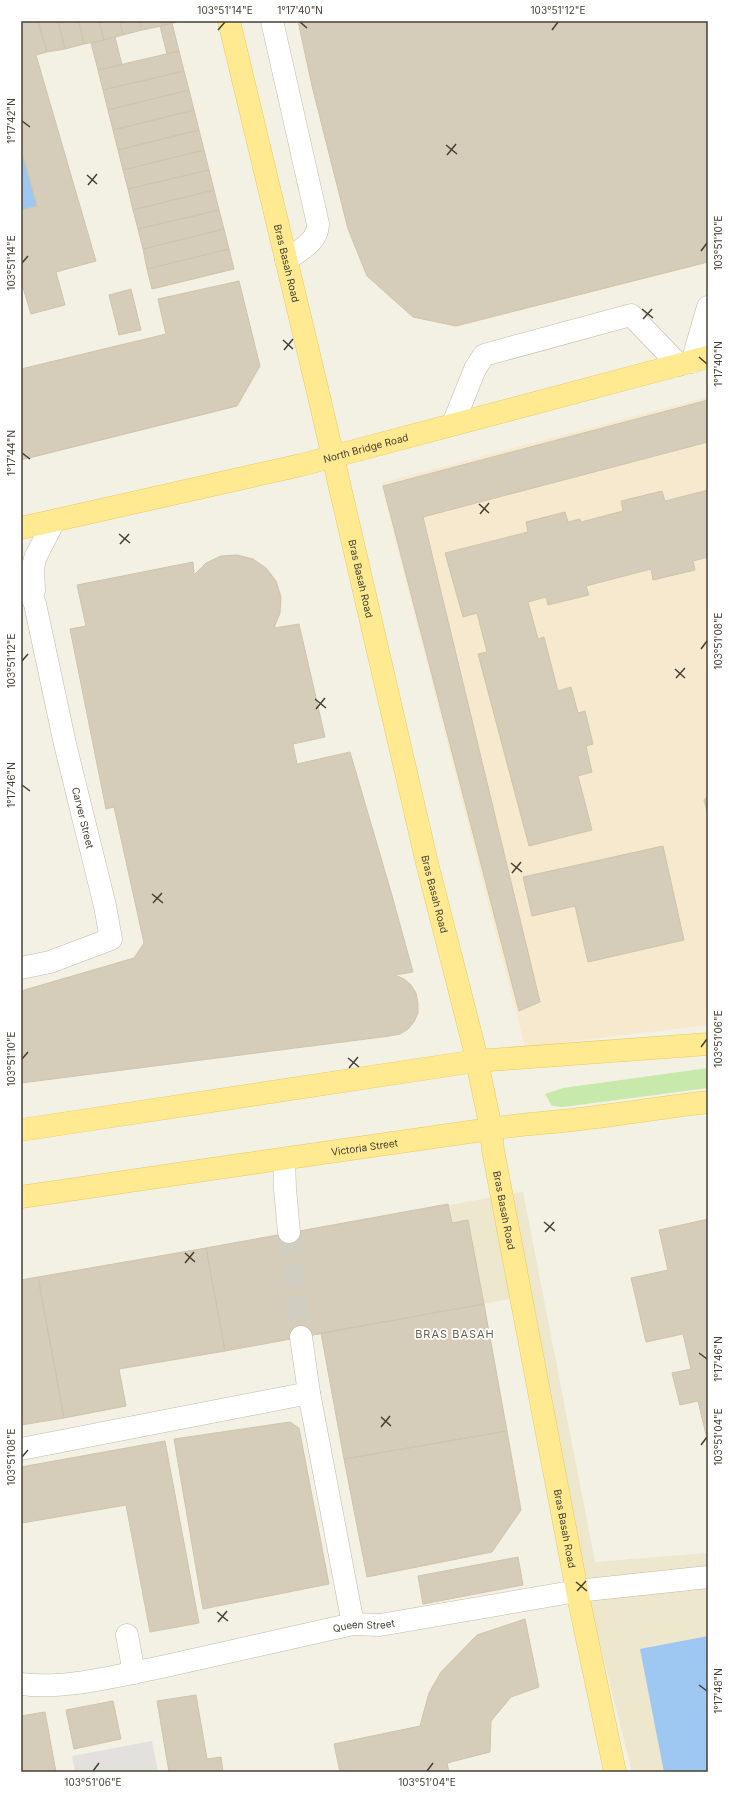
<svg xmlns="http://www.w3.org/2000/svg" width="729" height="1793" viewBox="0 0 729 1793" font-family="Inter,sans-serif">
<rect width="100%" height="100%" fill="#f3f0e4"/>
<path fill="#f6e9ce" d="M708,397V1025L525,1047L381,483Z"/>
<path fill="#ece7cd" d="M523,1192L595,1562L708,1553V1772H632L590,1604L527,1296L119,1369L126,1406L64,1418L38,1277Z"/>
<path fill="#c7e9ab" d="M708,1068V1088L563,1107L552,1106L545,1094L563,1088Z"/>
<path fill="#e3e1dd" d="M152,1741L158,1772H75L72,1756Z"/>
<path fill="#9ec7f2" d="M21,148L37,206L21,210Z
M708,1636V1772H664L640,1649Z"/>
<path fill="#d5ccb9" stroke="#cfc5ac" d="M21,21H38L47,52L36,55L96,261L56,272L65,305L31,314L21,281V210L37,206L21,148Z
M38,21H58L65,49L47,52Z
M58,21H79L84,44L65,49Z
M79,21H99L104,40L84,44Z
M99,21H120L123,35L104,40Z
M120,21H140L142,30L123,35Z
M140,21H161L162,26L142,30Z
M161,21H180L162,26Z
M298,21H708V262L456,326L413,317L367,276L348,229L312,86Z
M172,23L179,51L167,54L160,26Z
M115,37L122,65L98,70L91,43Z
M179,51L184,71L103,90L98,70Z
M184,71L189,90L108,110L103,90Z
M189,90L194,110L113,130L108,110Z
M194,110L199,130L118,150L113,130Z
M199,130L204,150L123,170L118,150Z
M204,150L209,170L128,189L123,170Z
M209,170L214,190L133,210L128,189Z
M214,190L219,210L138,229L133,210Z
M219,210L224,229L143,249L138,229Z
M224,229L229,249L147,269L143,249Z
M229,249L234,269L152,289L147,269Z
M239,281L260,366L237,406L21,460V369L166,334L158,299Z
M131,289L141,330L119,335L109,295Z
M708,400V442L423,517L540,1002L519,1011L383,486Z
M708,490V557L693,561L695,570L653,580L651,569L586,586L589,595L548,605L546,597L528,602L538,639L544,637L558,691L571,687L578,713L585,711L593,744L586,746L592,772L578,776L592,830L529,846L478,654L487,652L477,613L463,617L445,553L528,532L526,522L565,512L568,522L580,519L581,522L623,511L621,501L662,491L665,501Z
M237,555L253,559L266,568L276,581L281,597L280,613L274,628L299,624L325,737L293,744L297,764L350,752L391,892L413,972L395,975L404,979L411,985L416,993L418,1003V1013L414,1022L408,1029L400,1034L390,1036L21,1083V991L134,958L144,943L114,807L106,809L70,629L86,626L77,585L193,562L194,575L206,563L221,556Z
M708,796V815L704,800Z
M663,846L684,940L588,962L575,906L532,916L523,877Z
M448,1204L452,1223L468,1220L484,1304L225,1351L206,1248Z
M708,1219V1443L698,1401L680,1405L672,1373L691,1369L683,1334L646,1342L631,1278L668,1270L659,1230Z
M206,1248L225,1351L119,1369L126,1406L64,1418L38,1277Z
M38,1277L64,1418L21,1425V1280Z
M484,1304L507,1431L344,1459L321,1333Z
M290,1422L299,1428L329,1584L203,1609L174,1439Z
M507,1431L521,1510L492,1552L367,1577L344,1459Z
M165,1441L199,1623L150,1632L126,1505L22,1523L21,1467Z
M518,1557L523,1585L423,1604L418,1576Z
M525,1619L539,1687L511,1697L491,1721L490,1752L447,1763L449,1772H340L334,1744L420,1726L429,1693L441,1672L477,1635Z
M196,1695L207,1759L221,1757L223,1772H169L157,1701Z
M113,1701L121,1739L74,1749L66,1710Z
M45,1712L56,1772H21V1716Z"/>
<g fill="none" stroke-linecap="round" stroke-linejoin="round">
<path stroke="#d0cdc1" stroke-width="22" stroke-dasharray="22 11" stroke-linecap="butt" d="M289,1232L301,1337"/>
<g stroke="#c1bba9" stroke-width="23">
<g id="minor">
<path d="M272,21L318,224C318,242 300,250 286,260"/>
<path d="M692,362L708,307"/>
<path d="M453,424L475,369L484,355L631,315L679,365"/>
<path id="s1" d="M21,571L35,604L65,744L105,906L111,939L50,962L21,968"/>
<path d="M34,591L33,569L35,558L54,521"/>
<path d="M284,1159L285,1189L289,1232"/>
<path d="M301,1337L309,1393L353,1624"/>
<path d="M21,1449L309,1393"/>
<path d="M127,1635L134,1673"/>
<path id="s2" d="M21,1684C65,1690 122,1675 166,1666C228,1652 291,1638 353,1624L380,1625L577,1591L708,1577"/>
</g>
</g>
<g stroke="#e7cb5e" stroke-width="23">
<g id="major">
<path id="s3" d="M229,21L317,388L427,863L473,1043L491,1128L493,1150L577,1591L615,1772"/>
<path id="s4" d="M21,528L301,465L708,357"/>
<path d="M21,1130L476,1061L708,1044"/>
<path id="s5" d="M21,1197C177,1173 334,1152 490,1129C520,1124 550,1123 580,1119C623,1114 665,1107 708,1102"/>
</g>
</g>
<use href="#minor" stroke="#fff" stroke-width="22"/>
<use href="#major" stroke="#ffea91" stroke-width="22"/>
</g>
<path fill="none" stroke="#454034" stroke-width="1.5" d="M300,22L307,28M218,30L225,22M552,30L558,22M22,121L30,127M446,145L457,154M447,155L456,144M87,175L97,184M88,185L97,174M701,251L707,243M22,263L28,256M642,309L653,318M643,319L652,309M283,340L293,349M284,350L293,339M699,357L707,364M22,453L30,459M479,504L489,513M480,514L489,503M119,534L130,543M120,544L129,534M701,649L707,641M22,661L28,654M675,669L685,678M676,678L685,668M315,699L326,708M316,709L325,698M22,785L30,791M511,863L522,872M512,873L521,862M152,894L163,903M153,903L162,893M701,1047L707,1039M348,1058L359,1067M22,1059L28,1052M349,1068L358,1057M544,1222L555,1231M545,1232L554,1222M185,1253L195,1262M185,1263L194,1252M699,1353L707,1359M381,1417L391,1426M381,1427L390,1416M701,1445L707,1437M22,1457L28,1450M576,1582L587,1591M577,1591L586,1581M217,1612L228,1621M218,1622L227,1611M699,1685L707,1691M93,1771L99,1763M427,1771L433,1763"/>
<g text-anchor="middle" stroke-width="3.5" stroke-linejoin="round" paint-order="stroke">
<g font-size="10" fill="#454034" stroke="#fff">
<text dy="4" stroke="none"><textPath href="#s3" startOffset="249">Bras Basah Road</textPath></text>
<text dy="4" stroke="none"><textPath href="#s4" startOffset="354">North Bridge Road</textPath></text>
<text dy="4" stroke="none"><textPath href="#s3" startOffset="573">Bras Basah Road</textPath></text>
<text dy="4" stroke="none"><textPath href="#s1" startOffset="255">Carver Street</textPath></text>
<text dy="4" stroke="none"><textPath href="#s3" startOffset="897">Bras Basah Road</textPath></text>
<text dy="4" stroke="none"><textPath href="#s5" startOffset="347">Victoria Street</textPath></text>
<text dy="4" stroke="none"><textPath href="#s3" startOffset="1221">Bras Basah Road</textPath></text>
<text dy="4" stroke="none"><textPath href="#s3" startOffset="1545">Bras Basah Road</textPath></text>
<text dy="4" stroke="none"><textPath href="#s2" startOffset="349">Queen Street</textPath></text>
</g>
<g font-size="11" letter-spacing="1" fill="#685f4b" stroke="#fff">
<text x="455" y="1338">BRAS BASAH</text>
</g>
</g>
<rect width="729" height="1793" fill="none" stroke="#ffffff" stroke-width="44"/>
<rect x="22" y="22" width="685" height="1749" fill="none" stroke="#454034" stroke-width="1.5"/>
<g font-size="10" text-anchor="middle" fill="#454034">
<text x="225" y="14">103°51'14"E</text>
<text x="300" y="14">1°17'40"N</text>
<text x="558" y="14">103°51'12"E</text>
<text transform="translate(11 121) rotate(-90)" y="4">1°17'42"N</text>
<text transform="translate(718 243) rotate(-90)" y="4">103°51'10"E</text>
<text transform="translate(11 263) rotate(-90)" y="4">103°51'14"E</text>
<text transform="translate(718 364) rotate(-90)" y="4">1°17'40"N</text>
<text transform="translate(11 453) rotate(-90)" y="4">1°17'44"N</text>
<text transform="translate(718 641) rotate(-90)" y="4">103°51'08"E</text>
<text transform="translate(11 661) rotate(-90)" y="4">103°51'12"E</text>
<text transform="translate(11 785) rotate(-90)" y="4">1°17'46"N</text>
<text transform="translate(718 1039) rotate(-90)" y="4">103°51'06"E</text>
<text transform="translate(11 1059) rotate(-90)" y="4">103°51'10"E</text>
<text transform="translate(718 1359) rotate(-90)" y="4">1°17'46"N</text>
<text transform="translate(718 1437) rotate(-90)" y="4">103°51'04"E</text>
<text transform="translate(11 1457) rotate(-90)" y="4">103°51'08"E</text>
<text transform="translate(718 1691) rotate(-90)" y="4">1°17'48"N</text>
<text x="93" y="1786">103°51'06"E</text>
<text x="427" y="1786">103°51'04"E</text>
</g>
</svg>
